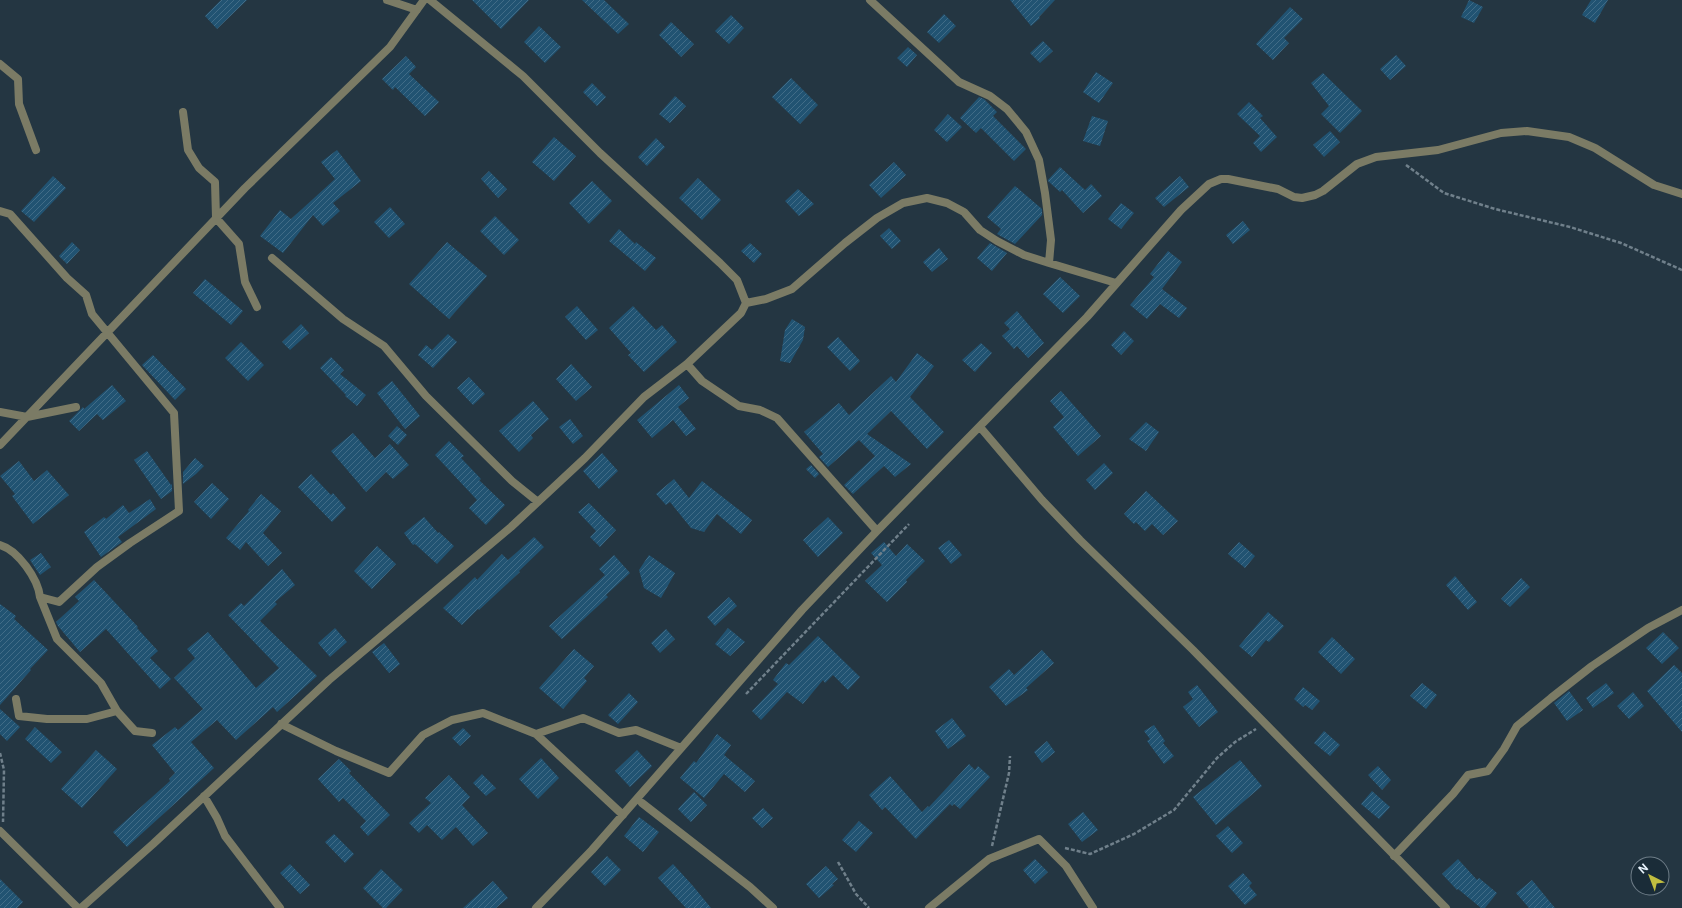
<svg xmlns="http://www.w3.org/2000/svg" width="1682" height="908" viewBox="0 0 1682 908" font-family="Inter,sans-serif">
<defs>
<pattern id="building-hatch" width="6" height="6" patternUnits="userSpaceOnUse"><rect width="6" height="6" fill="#215372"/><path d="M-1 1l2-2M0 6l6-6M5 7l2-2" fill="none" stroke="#416c87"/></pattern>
</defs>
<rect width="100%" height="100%" fill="#243642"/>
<path fill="url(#building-hatch)" d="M221,0H247L217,29L205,16Z
M472,0H529L501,29Z
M582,0H604L629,24L618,34Z
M1010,0H1055L1039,17L1040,18L1031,26Z
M1469,0L1483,7L1474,23L1461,17Z
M1591,0H1608L1595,23L1582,15Z
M1290,7L1303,19L1284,38L1289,43L1273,60L1256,44Z
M944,14L956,26L939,43L927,32Z
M731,15L744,28L729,44L715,31Z
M671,22L694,44L681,57L659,35Z
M539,26L561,47L545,63L524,42Z
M1043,41L1053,51L1040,63L1030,53Z
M908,47L917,55L907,67L897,58Z
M1396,55L1406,66L1390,80L1380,69Z
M406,56L416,67L409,74L439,102L425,116L395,87L393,90L382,79Z
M1096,72L1113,83L1099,103L1083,92Z
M1323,73L1362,111L1340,133L1321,114L1329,106L1311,83Z
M791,78L818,105L800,124L772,97Z
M592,83L606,97L597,106L583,92Z
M675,96L686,106L670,123L659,114Z
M979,97L984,99L997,112L993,116L1026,149L1014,161L981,128L976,133L960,118Z
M1249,102L1263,116L1260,118L1277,137L1261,152L1253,143L1260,136L1237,114Z
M948,114L962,127L947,142L934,130Z
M1092,116L1108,121L1100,146L1083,141Z
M1330,131L1340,142L1324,157L1313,145Z
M554,137L576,156L554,181L532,162Z
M656,138L665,147L647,166L638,157Z
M337,150L361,181L333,203L340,211L323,226L313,215L283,253L260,236L280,210L291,219L335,179L321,162Z
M894,162L906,175L881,198L869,185Z
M1060,167L1085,190L1091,184L1102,196L1083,213L1062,190L1060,192L1048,181V180Z
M489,171L507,189L498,198L481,179Z
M53,176L66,188L34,222L21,211Z
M1180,176L1189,187L1164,207L1155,198Z
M698,178L721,200L702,220L679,198Z
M592,181L612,201L589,224L569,203Z
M1015,186L1042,209V215L1015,244L997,234L1001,229L987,217Z
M798,189L814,204L799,216L785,201Z
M1121,203L1134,213L1121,229L1108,219Z
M390,207L405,224L389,238L374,222Z
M495,216L519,240L504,255L480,231Z
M1243,221L1250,230L1233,244L1226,235Z
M889,228L901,241L892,249L880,236Z
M619,229L635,244L636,242L656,258L645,271L609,241Z
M72,242L80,250L67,264L59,256Z
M447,242L487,276L449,319L409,284Z
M750,243L762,254L754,263L741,251Z
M990,243L1007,253L992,271L977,258Z
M939,248L948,259L932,272L923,262Z
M1168,251L1182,262L1162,289L1187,308L1179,318L1160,304L1147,319L1130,305L1154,277L1150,274Z
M1060,277L1080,296L1063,313L1043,294Z
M205,279L243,311L231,325L193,293Z
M577,306L598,330L586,340L565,317Z
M633,306L656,330L662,325L677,342L644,372L628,355L631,353L609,328Z
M1017,311L1044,343L1028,358L1017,346L1014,349L1002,336L1010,329L1004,323Z
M792,319L805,327L803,340L790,363L780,361L785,330Z
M301,324L309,333L290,350L282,342Z
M1124,331L1134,341L1121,355L1111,345Z
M448,334L457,342L433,368L418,355L426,345L432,350Z
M838,337L860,361L850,371L827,347Z
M241,342L264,365L248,381L225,358Z
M981,343L992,353L975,372L962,360Z
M917,353L934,366L910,397L944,432L927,449L891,411L867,434L911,464L895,477L884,466L853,494L844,485L875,456L859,440L828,467L819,457L823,454L804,432L839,403L849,415L891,376L896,382Z
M153,355L186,389L175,400L142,365Z
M331,357L344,370L340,374L366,395L357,406L345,396L346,395L320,368Z
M571,364L592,387L576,401L556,379Z
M469,377L485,394L473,405L457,388Z
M392,381L420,416L405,429L377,393Z
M112,385L126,401L103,420L97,414L79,431L69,421L83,407L84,409Z
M679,385L689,398L678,407L696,429L686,436L673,420L652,438L637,420Z
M1061,391L1101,436L1078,456L1053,427L1064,417L1050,401Z
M533,401L549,419L531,435L533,438L519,452L499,431Z
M570,419L583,436L573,444L559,427Z
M1146,422L1159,432L1146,451L1129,439Z
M397,426L407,435L398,445L388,436Z
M353,433L375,458L390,444L409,465L393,479L386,472L366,492L331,451Z
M449,441L464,456L461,458L481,479L479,480L505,505L486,525L469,508L477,500L435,455Z
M147,451L171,485L172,484V491L161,499L134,460Z
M602,453L618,471L599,489L583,471Z
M195,458L204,466L196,474L183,484V472Z
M19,461L34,481L47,470L69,495L33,524L12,496L15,494L0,476Z
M1104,463L1113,473L1095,490L1086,480Z
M811,465L819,474L815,478L806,469Z
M311,474L331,495L333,493L346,508L332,522L298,487Z
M674,479L689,498L702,481L752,520L741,534L717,514L704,532L691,528L670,502L666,505L656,494Z
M212,483L229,499L211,519L194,502Z
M1146,491L1178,521L1163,535L1152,524L1145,531L1136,522L1134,524L1124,514Z
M261,494L281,511L263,533L282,553L268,566L246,542L240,550L226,538L249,511L248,510Z
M150,499L156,509L118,537L122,542L101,557L84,532L104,517L106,519L123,505L129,513Z
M589,503L616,530L600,547L590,537L596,531L578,512Z
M424,517L438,533L439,532L454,546L437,564L415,544L413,545L404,533Z
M828,517L843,533L818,557L803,540Z
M534,537L544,547L519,571L520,572L479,610L478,609L462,625L443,608L475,577L477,580L502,554L508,560Z
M949,540L962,555L951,564L938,548Z
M884,542L896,556L907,544L925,561L906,580L907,582L887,602L865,581L882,565L871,553Z
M1239,542L1255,556L1245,568L1228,554Z
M377,546L396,564L372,589L354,571Z
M41,553L51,567L40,575L30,560Z
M614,555L630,573L606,595L608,597L562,639L549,626L605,575L599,569Z
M649,555L675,573L661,598L644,588L639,570Z
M282,569L295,585L275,602L277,604L260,621L317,676L277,712L273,707L236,740L217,720L191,742L214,768L127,847L113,832L170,781L169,779L175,773L152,745L175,727L178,730L203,709L174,678L195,658L187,649L208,632L256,688L279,668L228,615L241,603L244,606Z
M1455,576L1477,602L1468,610L1446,585Z
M1521,578L1530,587L1510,607L1501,599Z
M94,580L138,627L137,628L158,651L150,658L171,679L160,689L106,629L80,652L58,626L56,622L79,601L75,597Z
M729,597L737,606L715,626L707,617Z
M0,604L16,616L14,619L48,650L30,669L31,670L0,705Z
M1268,612L1284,626L1269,642L1266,640L1252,657L1239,646Z
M335,628L347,642L330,657L318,643Z
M728,628L745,642L730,656L715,644Z
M666,629L675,639L660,653L651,643Z
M1663,632L1679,648L1662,664L1646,648Z
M818,636L860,677L848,690L833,675L825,683L823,680L803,704L787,692L761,720L752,711L778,684L773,680L786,663L789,665Z
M1332,637L1355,659L1341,674L1318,652Z
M384,643L400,664L389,673L372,652Z
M574,649L594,666L584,678L587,681L563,709L539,688Z
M1042,650L1054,663L1026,688L1028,690L1006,706L989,687L1009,669L1014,675Z
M1674,665L1682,673V732L1647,691Z
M1422,683L1437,695L1426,709L1410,696Z
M1606,683L1614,693L1593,708L1586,698Z
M1197,685L1218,712L1199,727L1183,707L1193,699L1188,692Z
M1303,687L1320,701L1312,710L1305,705L1303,707L1294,699Z
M1569,691L1583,710L1567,721L1554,703Z
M1633,692L1644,706L1629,719L1617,706Z
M629,693L638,702L618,724L608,715Z
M0,709L20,727L7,741L0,734Z
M952,718L966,736L948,749L935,731Z
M1154,725L1165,741L1163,743L1174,756L1164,764L1147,741L1150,739L1144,731Z
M35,727L62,752L51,763L25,739Z
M463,728L471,736L460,746L452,738Z
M1324,731L1340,745L1330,756L1314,743Z
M717,734L731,745L724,755L755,781L745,792L724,774L704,798L680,778L694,761L696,763Z
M1047,741L1055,752L1042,763L1034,752Z
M96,750L117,769L82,808L61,789Z
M637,750L652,766L630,787L615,771Z
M541,758L559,778L538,799L519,779Z
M339,759L351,771L349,773L390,815L368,836L360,827L366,821L343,798L339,802L318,779Z
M1240,760L1262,786L1216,825L1193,797Z
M969,764L975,770L978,766L990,777L960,809L954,804L952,806L950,804L916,839L885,807L882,810L869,795L890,776L922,812L928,806L929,807Z
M1378,766L1391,780L1382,790L1368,775Z
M482,774L496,788L486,796L473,783Z
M449,775L470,797L462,805L488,833L473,846L456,827L442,840L427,825L419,833L409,823L431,803L425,798Z
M1372,791L1390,807L1379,819L1361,804Z
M694,792L707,805L691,822L678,809Z
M763,808L773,818L762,828L752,818Z
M1083,812L1098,830L1082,842L1068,824Z
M639,817L659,832L643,852L624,836Z
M859,821L873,833L856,852L842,840Z
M1228,826L1243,843L1232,853L1216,836Z
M334,834L354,854L345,863L325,842Z
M607,856L621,870L605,886L591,872Z
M1035,859L1048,872L1035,884L1023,870Z
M1458,859L1477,880L1479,878L1497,893L1485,908H1481L1458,889L1457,890L1442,874Z
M290,864L310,885L300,894L280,873Z
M673,864L693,886L711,908H686L658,878Z
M826,866L838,879L832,884L834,885L819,898L806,884Z
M381,869L403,890L386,908H383L363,888Z
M1243,873L1252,883L1249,886L1257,895L1245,905L1228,886Z
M0,879L23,902L17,908H0Z
M1532,880L1555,908H1529L1516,893Z
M493,881L508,898L496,908H463Z"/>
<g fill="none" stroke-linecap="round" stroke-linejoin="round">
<path stroke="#70808b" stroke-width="2.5" stroke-dasharray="4 2" stroke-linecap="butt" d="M1406,165L1444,193L1495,209L1570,227L1621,243L1682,270
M746,694L909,524
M0,753L4,770L3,822
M992,846L1009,773L1010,756
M1065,848L1090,854L1134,834L1174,810L1217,758L1235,742L1256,729
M838,862L856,894L869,908"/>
<path stroke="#7b7b65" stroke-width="8" d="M387,0L417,10
M430,0L523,76L600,153L720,263L737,280L746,303L741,313L687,364L702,381L739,406L760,410L777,418L877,531
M870,0L959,82L990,96L1007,109L1026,132L1039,160L1045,193L1051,240L1049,263
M0,64L18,79L19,104L36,150
M183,112L188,150L199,168L215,182L216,218L239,244L245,282L257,307
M0,211L10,214L67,278L86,295L92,314L174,413L179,511L130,543L97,567L59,602L40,597C38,579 18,550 0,545
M272,258L343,319L384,346L426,396L512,481L538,502
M746,303L766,299L792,289L845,243L877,218L903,203L927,198L947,203L964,212L980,230L997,241L1024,255L1049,263L1116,283
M0,412L27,417L76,407
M980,427L1042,500L1080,540L1193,650L1446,908
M0,445L245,188L390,47L424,0
M40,597L57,639L101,683L117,711L135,731L152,733
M16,699L19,716L47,719H87L117,711
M281,724L336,751L389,773L423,735L452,720L483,713L536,734L583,718L619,733L636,730L681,748
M536,734L623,815
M204,796L217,818L225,836L280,908
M642,803L750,887L773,908
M0,831L78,908
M1394,856L1453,794L1468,775L1488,771L1504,749L1517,726L1551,698L1592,666L1648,628L1682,610
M81,908L153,844L329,680L511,527L585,458L644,397L687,364
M536,908L592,850L802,610L877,531L1087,317L1181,210L1209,184L1221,179H1228L1278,189L1294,197L1302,198L1315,195L1323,191L1357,164L1376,157L1438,150L1501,133L1527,131L1569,137L1595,148L1654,185L1682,194
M929,908L989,859L1039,839L1066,866L1093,908"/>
</g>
<g transform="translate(1650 876) rotate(318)"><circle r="19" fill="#1a2c38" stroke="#6d7c87"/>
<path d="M0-3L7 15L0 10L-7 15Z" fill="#c1be40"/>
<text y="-6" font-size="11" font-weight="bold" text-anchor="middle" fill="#e9f4fd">N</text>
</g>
</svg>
